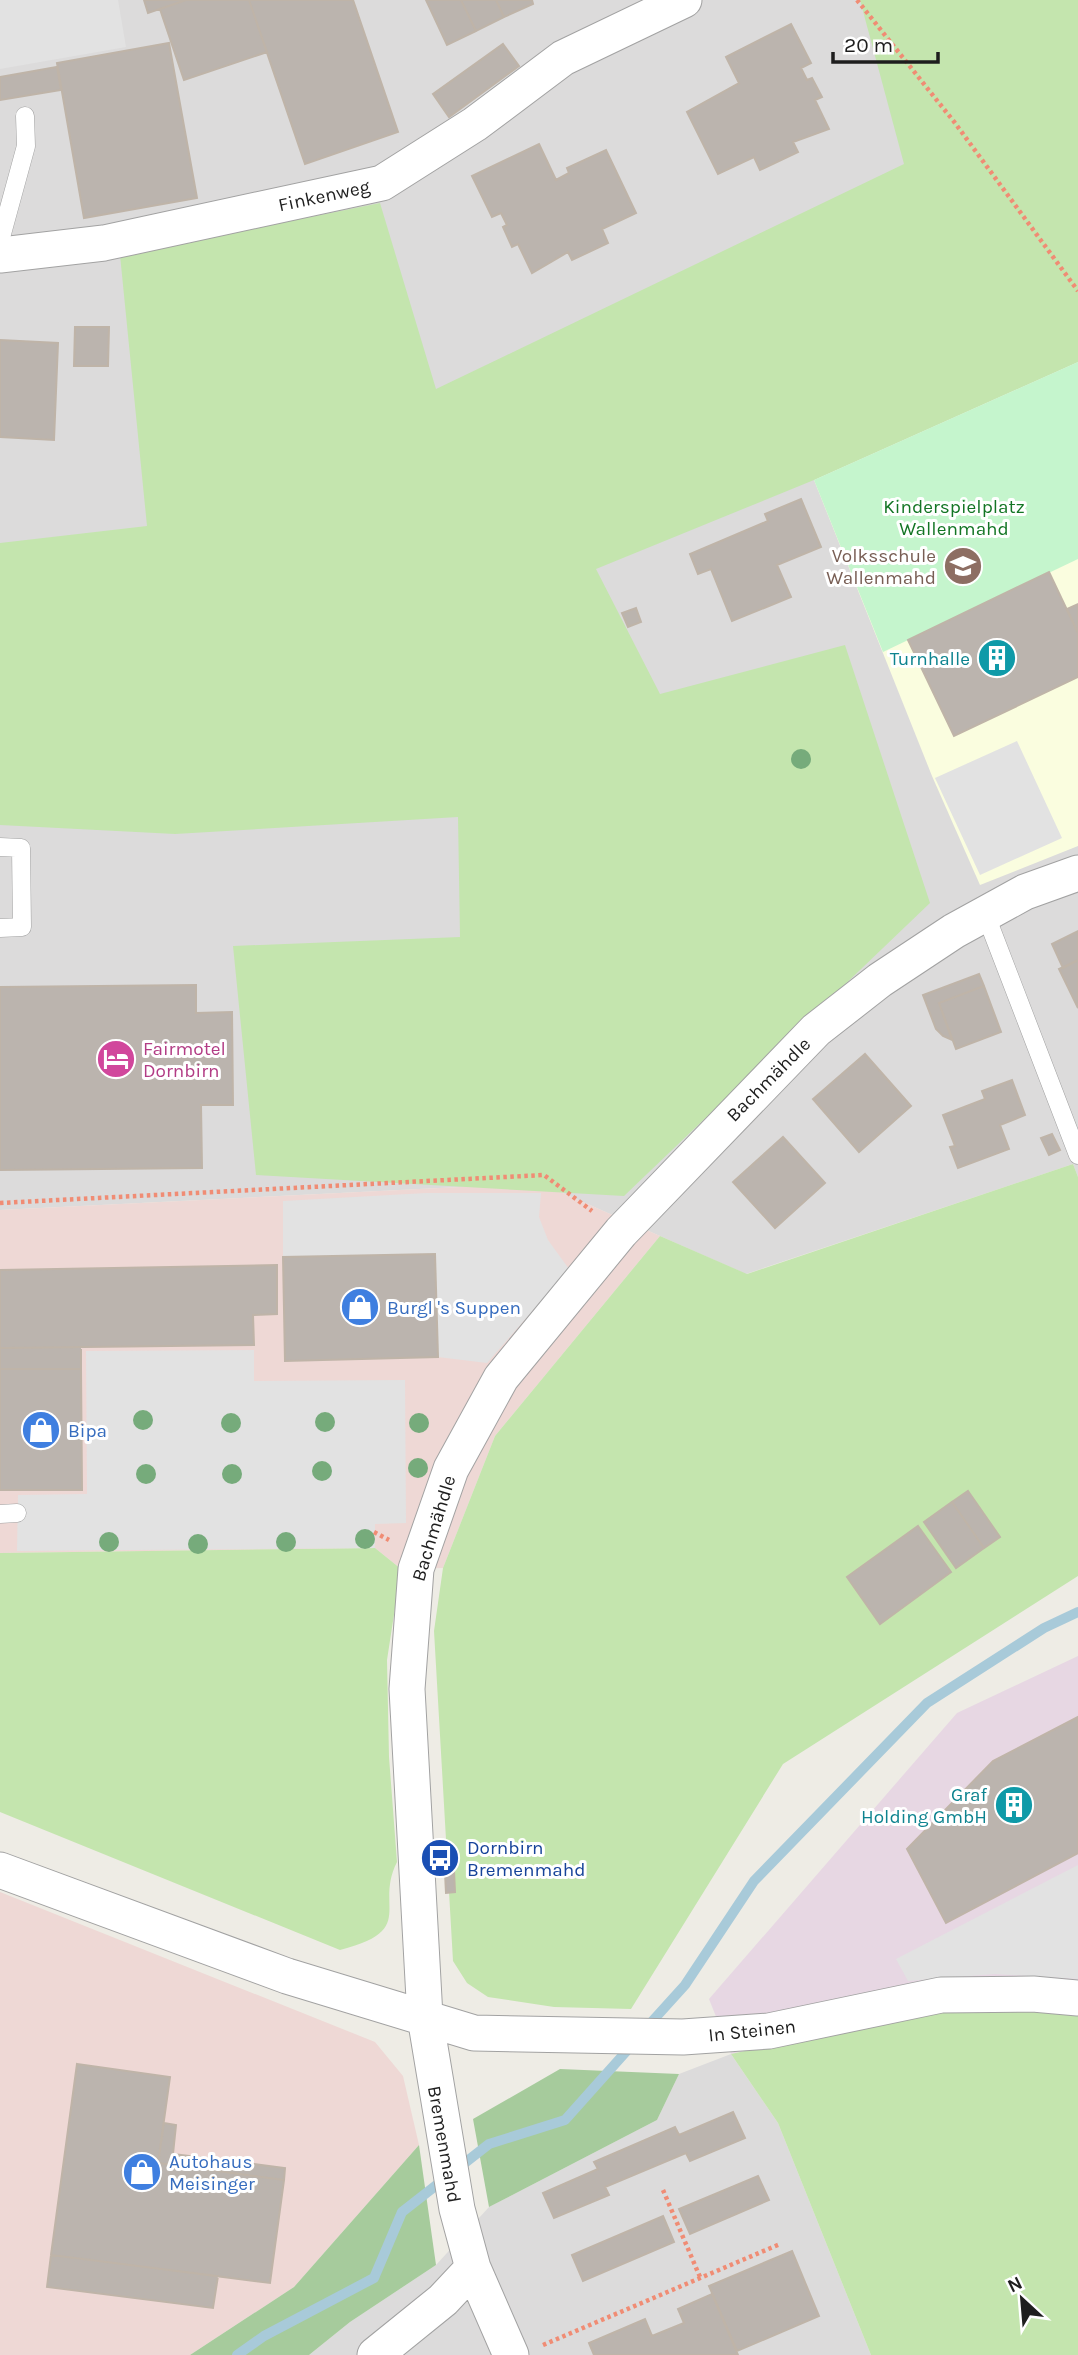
<svg xmlns="http://www.w3.org/2000/svg" width="1078" height="2355" viewBox="0 0 1078 2355" font-family="Karla,sans-serif">
<rect width="100%" height="100%" fill="#eeece5"/>
<path fill="#dcdbdb" d="M0,0H1078V1177L1073,1164L746,1274L540,1183L0,1210Z
M731,2054L778,2123L871,2355H309L350,2322L436,2265L489,2207L657,2120L679,2074Z"/>
<path fill="#eed8d5" d="M540,1183L660,1236L495,1436L443,1568L401,1569L375,1548L0,1553V1210Z
M0,1892L375,2042L403,2076L419,2145L294,2287L190,2355H0Z"/>
<path fill="#e7d7e3" d="M1078,1656V2011L953,2005L731,2054L709,1999L957,1713Z"/>
<path fill="#fafddf" d="M1078,362V846L980,885L932,776L814,480Z"/>
<path fill="#c4e5ae" d="M860,0H1078V362L814,480L596,569L660,694L845,645L930,903L624,1196L256,1175L233,946L460,937L458,817L175,834L0,825V543L147,526L120,255L380,203L436,389L904,164Z
M1073,1164L1078,1177V1576L783,1764L631,2009L554,2007L488,1997L467,1983L453,1961L434,1631L443,1568L495,1436L660,1236L747,1274Z
M375,1548L401,1569L387,1660L389,1757L397,1862C374,1907 418,1930 340,1950L0,1812V1553Z
M954,2005L1078,2011V2355H871L778,2123L731,2054Z"/>
<path fill="#a6cb9c" d="M560,2069L679,2074L657,2120L489,2207L473,2119Z
M419,2145L436,2265L350,2322L309,2355H190L294,2287Z"/>
<path fill="#c5f5cd" d="M1078,362V559L883,652L814,480Z"/>
<path fill="#e2e2e2" d="M0,0H118L126,47L0,69Z
M1017,741L1062,838L980,875L935,778Z
M426,1193H541L539,1217L548,1240L569,1269L487,1363L438,1357L435,1254L283,1257V1201Z
M254,1350V1381L405,1380L406,1523L375,1524V1548L17,1551L18,1495L87,1494L86,1351Z
M1078,1865V1979L995,1974L908,1981L896,1959Z"/>
<g fill="none" stroke-linecap="round" stroke-linejoin="round">
<path stroke="#a8cad9" stroke-width="10" d="M647,2027L685,1985L754,1881L927,1703L1044,1628L1078,1612
M237,2355L264,2336L374,2278L402,2212L489,2144L565,2120L632,2045"/>
</g>
<path fill="#bbb4ae" stroke="#bfb4a8" stroke-width="2" d="M144,0H186L148,13Z
M186,0H249L267,52L184,80L160,9Z
M249,0H353L398,132L305,164Z
M426,0H461L476,31L447,45Z
M461,0H496L504,17L476,31Z
M496,0H532L533,4L504,17Z
M791,24L811,63L801,68L807,80L812,78L822,97L815,100L829,129L793,142L798,152L760,170L754,157L718,174L687,112L739,83L726,57Z
M169,43L197,198L84,218L57,63Z
M503,44L519,66L449,117L433,94Z
M57,67L61,90L0,100V77Z
M539,144L556,180L569,173L567,168L606,150L636,213L602,229L608,243L572,260L568,252L532,273L518,244L512,247L503,227L507,225L501,213L492,217L472,176Z
M75,327H109L108,366H74Z
M0,340L58,343L54,440L0,437Z
M801,499L821,547L777,565L791,597L732,621L711,569L698,574L690,554L768,521L765,514Z
M1049,572L1078,633V677L954,736L908,640Z
M1078,604V633L1067,609Z
M636,608L641,622L628,627L622,613Z
M1078,931V960L1063,968L1052,944Z
M1078,960V1008L1059,969Z
M979,974L984,986L939,1003L952,1040L943,1036L936,1029L923,995Z
M196,985V1013L232,1012L233,1105H201L202,1168L0,1170V987Z
M984,986L1001,1032L956,1049L939,1003Z
M865,1054L911,1106L859,1152L813,1099Z
M1012,1080L1025,1115L1000,1125L1009,1149L958,1168L950,1147L955,1146L943,1115L985,1099L982,1091Z
M1052,1134L1060,1150L1049,1155L1041,1138Z
M783,1137L825,1183L775,1228L733,1182Z
M435,1254L438,1357L285,1361L283,1257Z
M277,1265V1314L253,1315L254,1345L0,1348V1270Z
M0,1348H81V1369H0Z
M0,1369H81L82,1490H0Z
M968,1491L1000,1537L984,1548L952,1502Z
M952,1502L984,1548L956,1568L924,1522Z
M918,1526L951,1572L880,1624L847,1577Z
M1078,1717V1853L946,1923L907,1849L993,1761Z
M454,1871L455,1892L446,1893L445,1873Z
M77,2064L170,2077L158,2163L284,2180L270,2283L51,2255Z
M733,2112L745,2138L690,2161L686,2153L605,2187L609,2195L554,2218L543,2193L598,2169L594,2162L675,2127L679,2135Z
M164,2123L176,2125L173,2154L285,2168L284,2180L158,2163Z
M758,2176L769,2200L690,2234L679,2209Z
M663,2216L674,2242L583,2281L572,2255Z
M792,2251L819,2316L737,2351L709,2286Z
M51,2255L218,2276L213,2308L47,2287Z
M712,2294L738,2355H594L589,2343L645,2319L652,2336L684,2323L678,2309Z"/>
<g fill="none" stroke-linecap="round" stroke-linejoin="round">
<g stroke="#a2a2a2" stroke-width="19">
<path id="lane" d="M0,241L26,146L25,116
M0,847L21,848L22,927L0,928
M985,913L1078,1155
M0,1514L17,1513"/>
</g>
<g stroke="#a2a2a2" stroke-width="37">
<path id="street" d="M0,255L104,243L382,183L475,124L563,58L684,0
M0,1870L287,1976L474,2033L683,2037L769,2031L941,1995L1033,1994L1078,1998
M375,2355L443,2300L473,2268
M511,2355L473,2268L457,2209L425,2017L407,1689L416,1569L451,1469L501,1378L621,1232L816,1030L880,980L954,931L1025,892L1078,873"/>
</g>
<path stroke="#f08c74" stroke-width="4.5" stroke-dasharray="3.5 3.5" stroke-linecap="butt" d="M857,0L955,123L1078,291
M0,1203L544,1175L592,1211
M374,1532L389,1540
M663,2190L700,2277
M543,2345L780,2244"/>
<use href="#lane" stroke="#fff" stroke-width="18"/>
<use href="#street" stroke="#fff" stroke-width="35"/>
</g>
<g fill="#76ab7b">
<circle cx="801" cy="759" r="10"/>
<circle cx="143" cy="1420" r="10"/>
<circle cx="325" cy="1422" r="10"/>
<circle cx="231" cy="1423" r="10"/>
<circle cx="419" cy="1423" r="10"/>
<circle cx="418" cy="1468" r="10"/>
<circle cx="322" cy="1471" r="10"/>
<circle cx="146" cy="1474" r="10"/>
<circle cx="232" cy="1474" r="10"/>
<circle cx="365" cy="1539" r="10"/>
<circle cx="109" cy="1542" r="10"/>
<circle cx="286" cy="1542" r="10"/>
<circle cx="198" cy="1544" r="10"/>
</g>
<defs>
<g id="school-disc" transform="scale(2.0125)"><circle r="9.5" fill="#8d6e63" stroke="#fff"/><path d="M0-5L7-2L0 1L-7-2ZM-4 1L0 2.5L4 1V4Q0 6-4 4Z" fill="#fff"/></g>
<g id="building-disc" transform="scale(2.0125)"><circle r="9.5" fill="#0f9aa8" stroke="#fff"/><path d="M-4-6H4V6H1V3H-1V6H-4ZM-2.5-4.3h1.7v1.8h-1.7ZM.8-4.3h1.7v1.8H.8ZM-2.5-1h1.7V.8h-1.7ZM.8-1h1.7V.8H.8Z" fill="#fff"/></g>
<g id="hotel-disc" transform="scale(2.0125)"><circle r="9.5" fill="#d1479c" stroke="#fff"/><path d="M-6-4.5h1.5V1H6V5H4.5V3h-9V5H-6ZM-4 0a1.8 1.8 0 1 1 3.6 0ZM.5 0V-2.5h3Q6-2.5 6 0Z" fill="#fff"/></g>
<g id="shop-disc" transform="scale(2.0125)"><circle r="9.5" fill="#3f7fe0" stroke="#fff"/><path d="M-5-2.5h2.3a2.7 3.5 0 0 1 5.4 0H5L5.5 6h-11ZM-1.5-2.5h3a1.5 2.3 0 0 0-3 0Z" fill="#fff"/></g>
<g id="bus-disc" transform="scale(2.0125)"><circle r="9.5" fill="#1a4fb4" stroke="#fff"/><path d="M-5-6H5V4H4V6H2V4H-2V6H-4V4H-5ZM-3.5-4V0h7V-4ZM-3.5 1.2v1.5H-2V1.2ZM2 1.2v1.5H3.5V1.2Z" fill="#fff"/></g>
</defs>
<g fill-rule="evenodd">
<use href="#school-disc" x="963" y="566"/>
<use href="#building-disc" x="997" y="658"/>
<use href="#hotel-disc" x="116" y="1059"/>
<use href="#shop-disc" x="360" y="1307"/>
<use href="#shop-disc" x="41" y="1430"/>
<use href="#building-disc" x="1014" y="1805"/>
<use href="#bus-disc" x="440" y="1858"/>
<use href="#shop-disc" x="142" y="2172"/>
</g>
<g text-anchor="middle" stroke-width="6" stroke-linejoin="round" paint-order="stroke">
<g font-size="19" fill="#1e1e1e" stroke="#fff">
<text transform="translate(324 195) rotate(-12)" y="7">Finkenweg</text>
<text transform="translate(768 1079) rotate(-45)" y="7">Bachmähdle</text>
<text transform="translate(433 1528) rotate(-73)" y="7">Bachmähdle</text>
<text transform="translate(752 2030) rotate(-6)" y="7">In Steinen</text>
<text transform="translate(445 2144) rotate(80)" y="7">Bremenmahd</text>
</g>
<g font-size="19" fill="#137524" stroke="#fff">
<text x="954" y="513">Kinderspielplatz<tspan x="954" dy="22">Wallenmahd</tspan></text>
</g>
<g font-size="19" fill="#785e54" stroke="#fff" text-anchor="end">
<text x="936" y="562">Volksschule<tspan x="936" dy="22">Wallenmahd</tspan></text>
</g>
<g font-size="19" fill="#0d838f" stroke="#fff" text-anchor="end">
<text x="970" y="665">Turnhalle</text>
<text x="987" y="1801">Graf<tspan x="987" dy="22">Holding GmbH</tspan></text>
</g>
<g font-size="19" fill="#b23c85" stroke="#fff" text-anchor="start">
<text x="143" y="1055">Fairmotel<tspan x="143" dy="22">Dornbirn</tspan></text>
</g>
<g font-size="19" fill="#366cbe" stroke="#fff" text-anchor="start">
<text x="387" y="1314">Burgl 's Suppen</text>
<text x="68" y="1437">Bipa</text>
<text x="169" y="2168">Autohaus<tspan x="169" dy="22">Meisinger</tspan></text>
</g>
<g font-size="19" fill="#164399" stroke="#fff" text-anchor="start">
<text x="467" y="1854">Dornbirn<tspan x="467" dy="22">Bremenmahd</tspan></text>
</g>
</g>
<g transform="translate(1022 2299) rotate(334)" stroke="#ffffff" stroke-width="5" paint-order="stroke">
<path d="M0-5L12 26L0 18L-12 26Z" fill="#1e1e1e"/>
<text y="-10" font-size="19" font-weight="bold" text-anchor="middle" fill="#1e1e1e">N</text>
</g>
<path d="M833 52v10h105v-10" fill="none" stroke="#1e1e1e" stroke-width="3.5"/>
<text x="844" y="52" font-size="21" fill="#1e1e1e" stroke="#ffffff" stroke-width="5" paint-order="stroke">20 m</text>
</svg>
